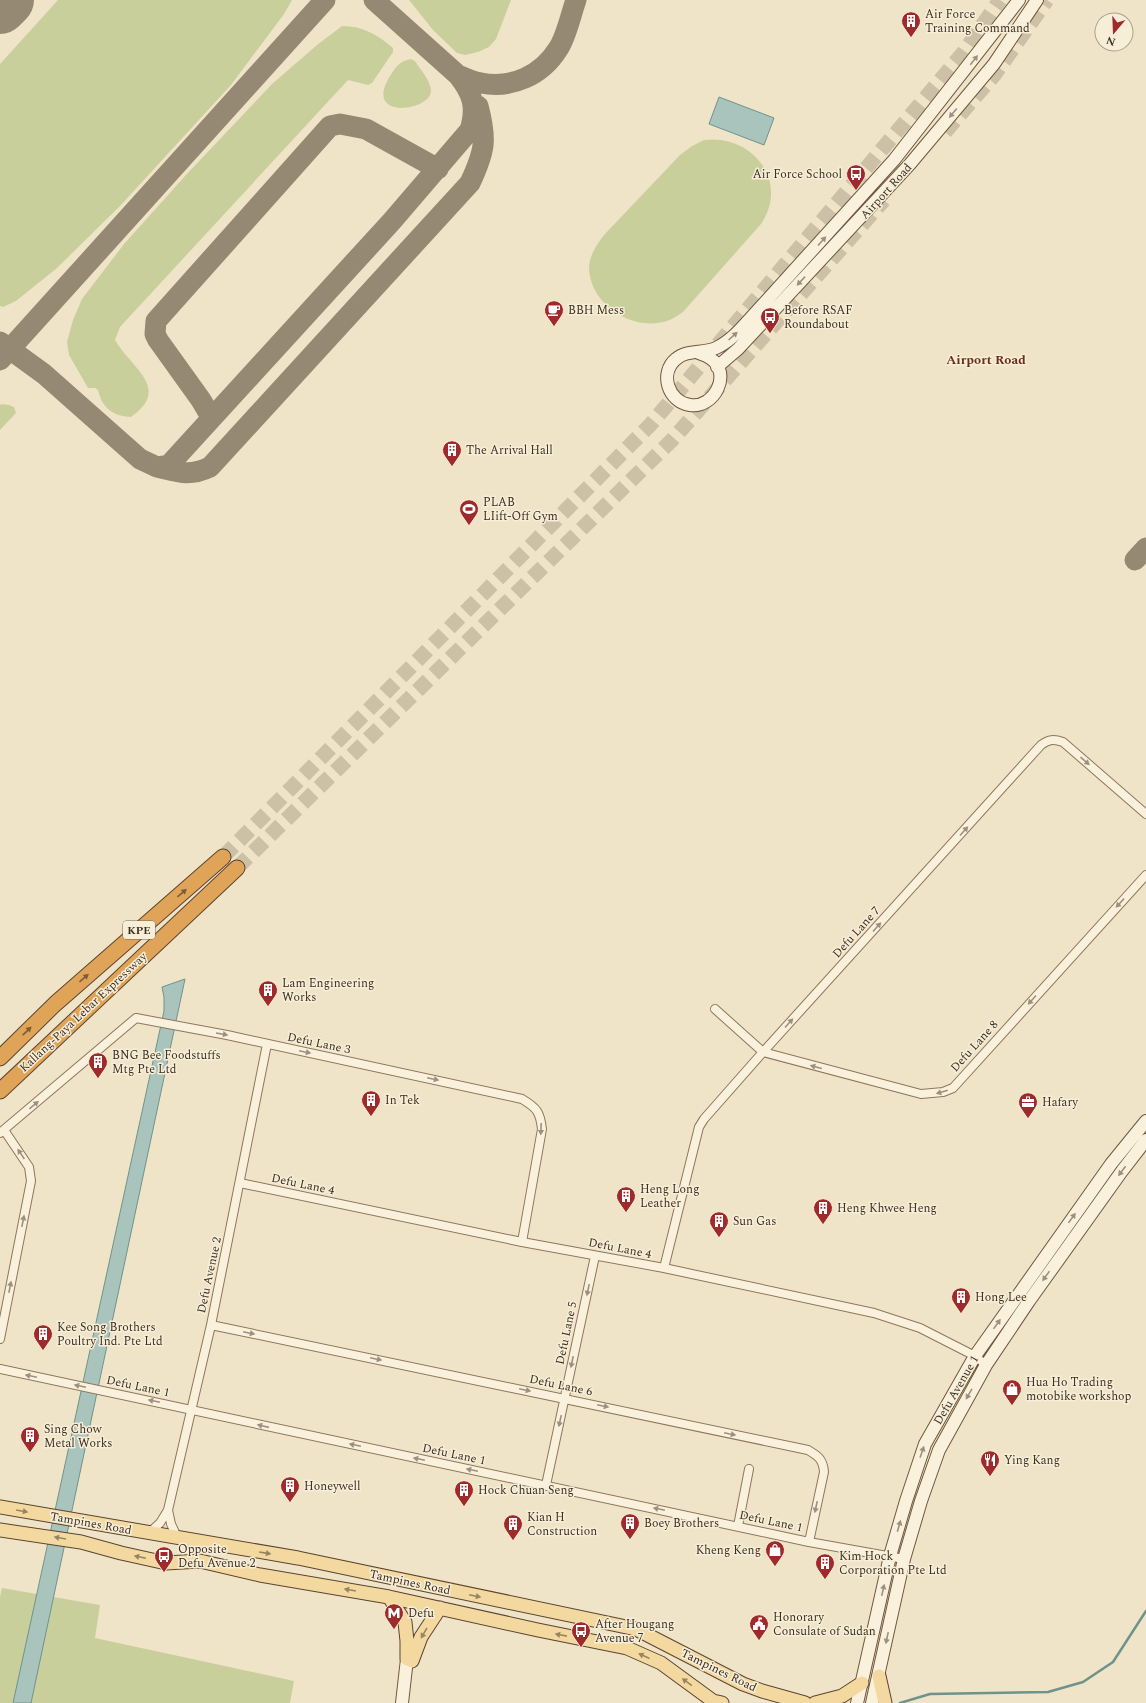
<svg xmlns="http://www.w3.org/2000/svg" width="1146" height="1703" viewBox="0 0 1146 1703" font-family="Spectral,serif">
<rect width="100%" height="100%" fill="#f0e4c8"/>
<path fill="#c9cf9b" d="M58,0H292L284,14L231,85L120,206L57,268L16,301L3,307L0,306V64Z
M409,0H511L496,39L489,47L478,52L465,55L457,53L433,30Z
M342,26C363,26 378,35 393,48V52L372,83L368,85L348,80L120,327L115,340C131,368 172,388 131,417C113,416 102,408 98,390L95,388H88L69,355L67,342L73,320L82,299L124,244L185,176L272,84L317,45Z
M411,59L415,61C420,69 431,81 431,91C431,111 362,121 390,76C396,67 399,61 411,59Z
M704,140C752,134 790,181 761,224L683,312C678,315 673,319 667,321C633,332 590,305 589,268C589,256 597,244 604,235L680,155L692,146Z
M2,404L9,405L14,407L16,413L0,430V405Z
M2,1588L100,1605L95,1638L294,1681L290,1703H0V1597Z"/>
<path fill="#a9c4bc" stroke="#6f938a" d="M719,97L774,118L764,145L709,124Z
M185,979L31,1703H13L164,1011V997L162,987Z"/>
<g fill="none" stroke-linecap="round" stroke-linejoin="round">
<path stroke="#6f938a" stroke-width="2.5" d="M900,1703L930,1694L1048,1692L1083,1682L1113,1662L1146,1611"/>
<path stroke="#968974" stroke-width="21" d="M374,0L469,85
M458,75C465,78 474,82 481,83C512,89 542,75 558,49C566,38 571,14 576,0
M0,342L44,374L140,459L157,467L169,465L392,221L470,130C477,107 473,94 458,75
M0,360L325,0
M211,417L201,400L158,340L155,334L156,321L330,126L340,124L366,129L438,169
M157,467C178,472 189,477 210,467L470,183C485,151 487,140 478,106
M1135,560L1146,548"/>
<path stroke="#968974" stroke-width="54" d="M0,7L7,0"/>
<path stroke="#ccc0a6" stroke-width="15" stroke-dasharray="15 8" stroke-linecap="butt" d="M945,132L995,74L1047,0
M223,857L651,424L963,53L1000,0
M237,868L672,440L884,200"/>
<g stroke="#8d765c" stroke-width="10">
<path id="street" d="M715,1009L763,1052L921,1094L943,1092L953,1088L1146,875
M0,1133L136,1018L227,1035L522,1099C537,1108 540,1112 542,1129L522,1242
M240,1183L522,1242L664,1268L874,1313L920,1328L975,1356L986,1365
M664,1268L699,1127L704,1119L763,1052L1041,745C1049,739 1054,739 1063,742L1146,814
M211,1325L808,1450C818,1456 823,1459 824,1472L809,1542
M0,1339L31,1181L29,1167L4,1130
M0,1369L809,1542L904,1559
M546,1485L595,1256
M168,1510L171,1524L178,1539
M738,1526L749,1469
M149,1533L160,1523L168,1510L211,1325L267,1044"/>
</g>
<g stroke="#6f573f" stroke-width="14">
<path id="secondary" d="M699,353C702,354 707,356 710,358C733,373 714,409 690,405C668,402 659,373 676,359C687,349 703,354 716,348C729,342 739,331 748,321L894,160L1019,0
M717,367L738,349L910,164L994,64L1037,0
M402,1703L407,1659
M857,1703L890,1556L906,1501L925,1444L975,1356L1111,1164L1146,1121
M872,1703L904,1559L921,1501L939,1450L986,1365L1029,1301L1122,1171L1146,1140"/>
</g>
<g stroke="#5b4430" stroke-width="15">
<path id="primary" d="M0,1507L298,1558L636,1629L743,1684L762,1691L805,1703
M0,1530L81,1542L121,1553L166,1563L200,1561L260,1575L389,1597L538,1630L627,1648L661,1663L713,1701L722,1703
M389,1597L405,1622L407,1641V1659
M412,1661L421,1637L440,1608
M879,1676L885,1703
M815,1703L842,1696L862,1683"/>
</g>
<g stroke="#5b4430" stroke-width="17">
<path id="highway" d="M0,1058L55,1004L223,857
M0,1091L237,868"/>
</g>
<use href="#street" stroke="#faf1dc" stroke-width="8"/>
<use href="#secondary" stroke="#faf1dc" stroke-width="12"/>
<use href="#primary" stroke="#f3d9a0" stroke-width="13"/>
<use href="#highway" stroke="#e0a458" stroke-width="15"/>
</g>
<defs><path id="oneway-solid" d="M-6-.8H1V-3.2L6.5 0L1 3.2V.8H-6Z"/></defs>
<g fill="#9c907e">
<use href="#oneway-solid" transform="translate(974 60) rotate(-52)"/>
<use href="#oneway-solid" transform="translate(953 113) rotate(130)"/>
<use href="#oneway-solid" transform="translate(822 241) rotate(-48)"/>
<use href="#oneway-solid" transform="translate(801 281) rotate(133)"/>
<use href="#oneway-solid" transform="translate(733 336) rotate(-42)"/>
<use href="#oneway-solid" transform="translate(1085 761) rotate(41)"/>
<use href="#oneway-solid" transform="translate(964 831) rotate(-48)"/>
<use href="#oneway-solid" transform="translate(1120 903) rotate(133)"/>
<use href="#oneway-solid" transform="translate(877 927) rotate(-48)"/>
<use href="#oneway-solid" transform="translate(1032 1000) rotate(132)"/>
<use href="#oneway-solid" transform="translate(789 1023) rotate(-48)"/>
<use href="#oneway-solid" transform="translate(222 1034) rotate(10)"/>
<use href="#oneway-solid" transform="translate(305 1052) rotate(12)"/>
<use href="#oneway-solid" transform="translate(816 1067) rotate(-165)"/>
<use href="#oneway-solid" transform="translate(433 1079) rotate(12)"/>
<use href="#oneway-solid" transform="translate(942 1092) rotate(164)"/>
<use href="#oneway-solid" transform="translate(34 1105) rotate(-40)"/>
<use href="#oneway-solid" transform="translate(541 1129) rotate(92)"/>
<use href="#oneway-solid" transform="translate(21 1154) rotate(-124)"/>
<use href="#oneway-solid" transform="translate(1122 1171) rotate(127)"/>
<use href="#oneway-solid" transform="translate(1072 1218) rotate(-54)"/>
<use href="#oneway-solid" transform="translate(23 1221) rotate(-79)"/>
<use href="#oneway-solid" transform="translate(1046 1276) rotate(126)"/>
<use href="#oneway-solid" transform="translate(10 1287) rotate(-79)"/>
<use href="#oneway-solid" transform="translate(588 1290) rotate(102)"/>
<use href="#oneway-solid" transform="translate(997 1324) rotate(-55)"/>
<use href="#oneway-solid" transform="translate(249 1333) rotate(12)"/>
<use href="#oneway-solid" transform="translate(376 1359) rotate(12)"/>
<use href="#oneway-solid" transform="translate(572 1362) rotate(102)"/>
<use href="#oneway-solid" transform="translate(31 1376) rotate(-168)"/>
<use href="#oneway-solid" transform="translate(80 1386) rotate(-168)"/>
<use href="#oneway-solid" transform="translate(525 1390) rotate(12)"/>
<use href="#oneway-solid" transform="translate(969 1394) rotate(120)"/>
<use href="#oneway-solid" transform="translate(154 1401) rotate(-168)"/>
<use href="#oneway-solid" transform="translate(603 1406) rotate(12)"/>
<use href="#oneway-solid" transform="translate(560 1421) rotate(102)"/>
<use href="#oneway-solid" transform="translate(263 1426) rotate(-167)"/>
<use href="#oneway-solid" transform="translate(730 1434) rotate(12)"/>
<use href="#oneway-solid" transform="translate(355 1445) rotate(-168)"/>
<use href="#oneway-solid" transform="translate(922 1452) rotate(-71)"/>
<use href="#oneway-solid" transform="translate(419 1459) rotate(-168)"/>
<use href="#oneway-solid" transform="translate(472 1470) rotate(-168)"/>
<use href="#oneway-solid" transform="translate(816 1507) rotate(102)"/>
<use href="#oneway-solid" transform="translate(659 1509) rotate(-168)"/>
<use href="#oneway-solid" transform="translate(899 1526) rotate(-74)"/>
<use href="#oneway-solid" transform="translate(883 1590) rotate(-78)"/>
<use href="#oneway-solid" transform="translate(887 1638) rotate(102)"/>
</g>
<g fill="#7e5d36">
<use href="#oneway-solid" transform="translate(182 893) rotate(-41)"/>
<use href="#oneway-solid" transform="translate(84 978) rotate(-41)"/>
<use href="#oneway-solid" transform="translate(27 1031) rotate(-44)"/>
</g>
<g fill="#988460">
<use href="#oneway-solid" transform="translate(22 1511) rotate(10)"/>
<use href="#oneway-solid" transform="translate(60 1538) rotate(-170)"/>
<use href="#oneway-solid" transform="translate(265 1553) rotate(9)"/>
<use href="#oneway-solid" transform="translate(140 1557) rotate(-168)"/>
<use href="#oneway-solid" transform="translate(350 1590) rotate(-170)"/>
<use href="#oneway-solid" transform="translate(475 1596) rotate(12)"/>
<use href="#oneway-solid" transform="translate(424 1633) rotate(120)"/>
<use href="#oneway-solid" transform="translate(561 1635) rotate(-169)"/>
<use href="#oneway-solid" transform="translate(644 1656) rotate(-156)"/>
<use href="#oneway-solid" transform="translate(687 1682) rotate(-144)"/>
</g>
<defs>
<g id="building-pin" transform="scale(1)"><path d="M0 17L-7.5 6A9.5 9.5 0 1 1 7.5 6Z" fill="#9e2a2b" stroke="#f7eed8"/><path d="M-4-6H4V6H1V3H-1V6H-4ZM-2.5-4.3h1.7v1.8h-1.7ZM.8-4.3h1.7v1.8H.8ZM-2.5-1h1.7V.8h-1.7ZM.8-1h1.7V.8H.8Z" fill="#fff"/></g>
<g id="bus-pin" transform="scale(1)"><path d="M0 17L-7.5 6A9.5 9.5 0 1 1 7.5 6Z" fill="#9e2a2b" stroke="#f7eed8"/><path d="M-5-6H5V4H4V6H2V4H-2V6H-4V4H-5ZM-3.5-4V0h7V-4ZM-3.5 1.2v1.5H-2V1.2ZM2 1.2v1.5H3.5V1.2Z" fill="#fff"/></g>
<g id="cafe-pin" transform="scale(1)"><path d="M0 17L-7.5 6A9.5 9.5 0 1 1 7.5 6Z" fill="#9e2a2b" stroke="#f7eed8"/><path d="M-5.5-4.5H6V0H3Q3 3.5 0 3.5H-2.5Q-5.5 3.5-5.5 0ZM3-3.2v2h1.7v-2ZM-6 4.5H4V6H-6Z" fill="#fff"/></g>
<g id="stadium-pin" transform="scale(1)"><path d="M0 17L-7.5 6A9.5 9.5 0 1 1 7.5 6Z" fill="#9e2a2b" stroke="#f7eed8"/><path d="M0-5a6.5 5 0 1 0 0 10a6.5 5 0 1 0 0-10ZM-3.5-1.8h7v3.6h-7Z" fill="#fff"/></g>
<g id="office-pin" transform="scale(1)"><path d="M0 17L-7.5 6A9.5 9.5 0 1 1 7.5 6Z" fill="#9e2a2b" stroke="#f7eed8"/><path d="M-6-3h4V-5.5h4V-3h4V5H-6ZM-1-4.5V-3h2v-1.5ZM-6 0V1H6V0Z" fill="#fff"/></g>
<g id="shop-pin" transform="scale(1)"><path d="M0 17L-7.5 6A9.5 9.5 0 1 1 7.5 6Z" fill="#9e2a2b" stroke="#f7eed8"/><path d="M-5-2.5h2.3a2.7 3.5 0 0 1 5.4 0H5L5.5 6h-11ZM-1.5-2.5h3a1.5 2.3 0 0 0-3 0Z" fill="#fff"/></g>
<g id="restaurant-pin" transform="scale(1)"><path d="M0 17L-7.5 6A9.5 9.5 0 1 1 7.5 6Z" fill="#9e2a2b" stroke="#f7eed8"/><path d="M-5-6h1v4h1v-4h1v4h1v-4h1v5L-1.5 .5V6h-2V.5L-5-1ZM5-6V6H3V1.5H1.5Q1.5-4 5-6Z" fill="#fff"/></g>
<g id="metro-pin" transform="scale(1)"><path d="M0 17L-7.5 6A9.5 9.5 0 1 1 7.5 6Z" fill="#9e2a2b" stroke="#f7eed8"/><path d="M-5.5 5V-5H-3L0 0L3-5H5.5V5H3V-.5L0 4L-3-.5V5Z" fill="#fff"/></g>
<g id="civic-pin" transform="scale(1)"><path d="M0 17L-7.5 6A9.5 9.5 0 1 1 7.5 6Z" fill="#9e2a2b" stroke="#f7eed8"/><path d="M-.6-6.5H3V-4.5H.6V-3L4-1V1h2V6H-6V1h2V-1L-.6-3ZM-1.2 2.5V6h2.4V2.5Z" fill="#fff"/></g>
</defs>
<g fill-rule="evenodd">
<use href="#building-pin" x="911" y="21"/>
<use href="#bus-pin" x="856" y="174"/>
<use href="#cafe-pin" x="554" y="310"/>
<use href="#bus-pin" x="770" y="317"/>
<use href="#building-pin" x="452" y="450"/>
<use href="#stadium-pin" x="469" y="509"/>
<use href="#building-pin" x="268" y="990"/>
<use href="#building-pin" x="98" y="1062"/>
<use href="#building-pin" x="371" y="1100"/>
<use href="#office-pin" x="1028" y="1102"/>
<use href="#building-pin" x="626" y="1196"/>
<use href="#building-pin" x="823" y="1208"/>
<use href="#building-pin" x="719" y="1221"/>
<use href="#building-pin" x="961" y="1297"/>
<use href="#building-pin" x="43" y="1334"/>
<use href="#shop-pin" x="1012" y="1389"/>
<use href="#building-pin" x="30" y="1436"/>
<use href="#restaurant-pin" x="990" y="1460"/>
<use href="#building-pin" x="290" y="1486"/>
<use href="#building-pin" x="464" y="1490"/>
<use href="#building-pin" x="630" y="1523"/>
<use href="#building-pin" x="513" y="1524"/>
<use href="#shop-pin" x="775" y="1550"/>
<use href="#bus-pin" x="164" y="1556"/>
<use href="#building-pin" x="825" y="1563"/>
<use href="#metro-pin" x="394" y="1613"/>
<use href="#civic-pin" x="759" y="1624"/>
<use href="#bus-pin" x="581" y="1631"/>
</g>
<g text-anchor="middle" stroke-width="3" stroke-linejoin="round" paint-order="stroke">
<rect fill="#f7eed8" stroke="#756857" stroke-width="1" x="123" y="921" width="32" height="18" rx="3"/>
<g font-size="11" font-weight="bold" fill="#3d2e20">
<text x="139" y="934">KPE</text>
</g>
<g font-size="12" fill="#3d2e20" stroke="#f7eed8" text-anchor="start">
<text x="925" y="18">Air Force<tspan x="925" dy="14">Training Command</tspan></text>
<text x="842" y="178" text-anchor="end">Air Force School</text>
<text x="568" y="314">BBH Mess</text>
<text x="784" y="314">Before RSAF<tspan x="784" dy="14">Roundabout</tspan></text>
<text x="466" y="454">The Arrival Hall</text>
<text x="483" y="506">PLAB<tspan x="483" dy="14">LIift-Off Gym</tspan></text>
<text x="282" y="987">Lam Engineering<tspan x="282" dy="14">Works</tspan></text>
<text x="112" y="1059">BNG Bee Foodstuffs<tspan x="112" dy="14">Mtg Pte Ltd</tspan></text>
<text x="385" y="1104">In Tek</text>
<text x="1042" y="1106">Hafary</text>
<text x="640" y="1193">Heng Long<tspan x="640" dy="14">Leather</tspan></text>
<text x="837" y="1212">Heng Khwee Heng</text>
<text x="733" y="1225">Sun Gas</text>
<text x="975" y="1301">Hong Lee</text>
<text x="57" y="1331">Kee Song Brothers<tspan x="57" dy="14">Poultry Ind. Pte Ltd</tspan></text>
<text x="1026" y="1386">Hua Ho Trading<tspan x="1026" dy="14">motobike workshop</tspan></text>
<text x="44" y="1433">Sing Chow<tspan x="44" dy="14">Metal Works</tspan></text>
<text x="1004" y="1464">Ying Kang</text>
<text x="304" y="1490">Honeywell</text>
<text x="478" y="1494">Hock Chuan Seng</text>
<text x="527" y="1521">Kian H<tspan x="527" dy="14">Construction</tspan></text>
<text x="644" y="1527">Boey Brothers</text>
<text x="178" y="1553">Opposite<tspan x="178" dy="14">Defu Avenue 2</tspan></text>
<text x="761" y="1554" text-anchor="end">Kheng Keng</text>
<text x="839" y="1560">Kim Hock<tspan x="839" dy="14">Corporation Pte Ltd</tspan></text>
<text x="408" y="1617">Defu</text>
<text x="773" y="1621">Honorary<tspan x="773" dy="14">Consulate of Sudan</tspan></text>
<text x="595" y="1628">After Hougang<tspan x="595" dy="14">Avenue 7</tspan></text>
</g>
<g font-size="12" fill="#3d2e20" stroke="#f7eed8">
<text transform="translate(886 191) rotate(-48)" y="4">Airport Road</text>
<text transform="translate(856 932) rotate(-48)" y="4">Defu Lane 7</text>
<text transform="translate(83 1012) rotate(-43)" y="4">Kallang-Paya Lebar Expressway</text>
<text transform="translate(319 1043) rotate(12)" y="4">Defu Lane 3</text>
<text transform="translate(974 1046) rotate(-48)" y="4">Defu Lane 8</text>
<text transform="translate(303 1184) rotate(12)" y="4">Defu Lane 4</text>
<text transform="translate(620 1248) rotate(11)" y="4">Defu Lane 4</text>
<text transform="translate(209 1275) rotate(-78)" y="4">Defu Avenue 2</text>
<text transform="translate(566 1333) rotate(-78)" y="4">Defu Lane 5</text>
<text transform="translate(561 1385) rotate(12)" y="4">Defu Lane 6</text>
<text transform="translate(138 1386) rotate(12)" y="4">Defu Lane 1</text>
<text transform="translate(956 1390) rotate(-60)" y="4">Defu Avenue 1</text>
<text transform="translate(454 1454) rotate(12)" y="4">Defu Lane 1</text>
<text transform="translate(771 1521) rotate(12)" y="4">Defu Lane 1</text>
<text transform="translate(91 1523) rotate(10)" y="4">Tampines Road</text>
<text transform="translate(410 1582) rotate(12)" y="4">Tampines Road</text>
<text transform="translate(719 1670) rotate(26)" y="4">Tampines Road</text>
</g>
<g font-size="13" font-weight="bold" fill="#6b2e1e" stroke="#f7eed8">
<text x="986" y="364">Airport Road</text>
</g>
</g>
<g transform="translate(1114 32) rotate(199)"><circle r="19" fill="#f7eed8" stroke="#ada18e"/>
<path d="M0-3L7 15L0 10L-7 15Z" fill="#9e2a2b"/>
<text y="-6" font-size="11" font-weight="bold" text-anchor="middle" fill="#3d2e20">N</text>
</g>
</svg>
